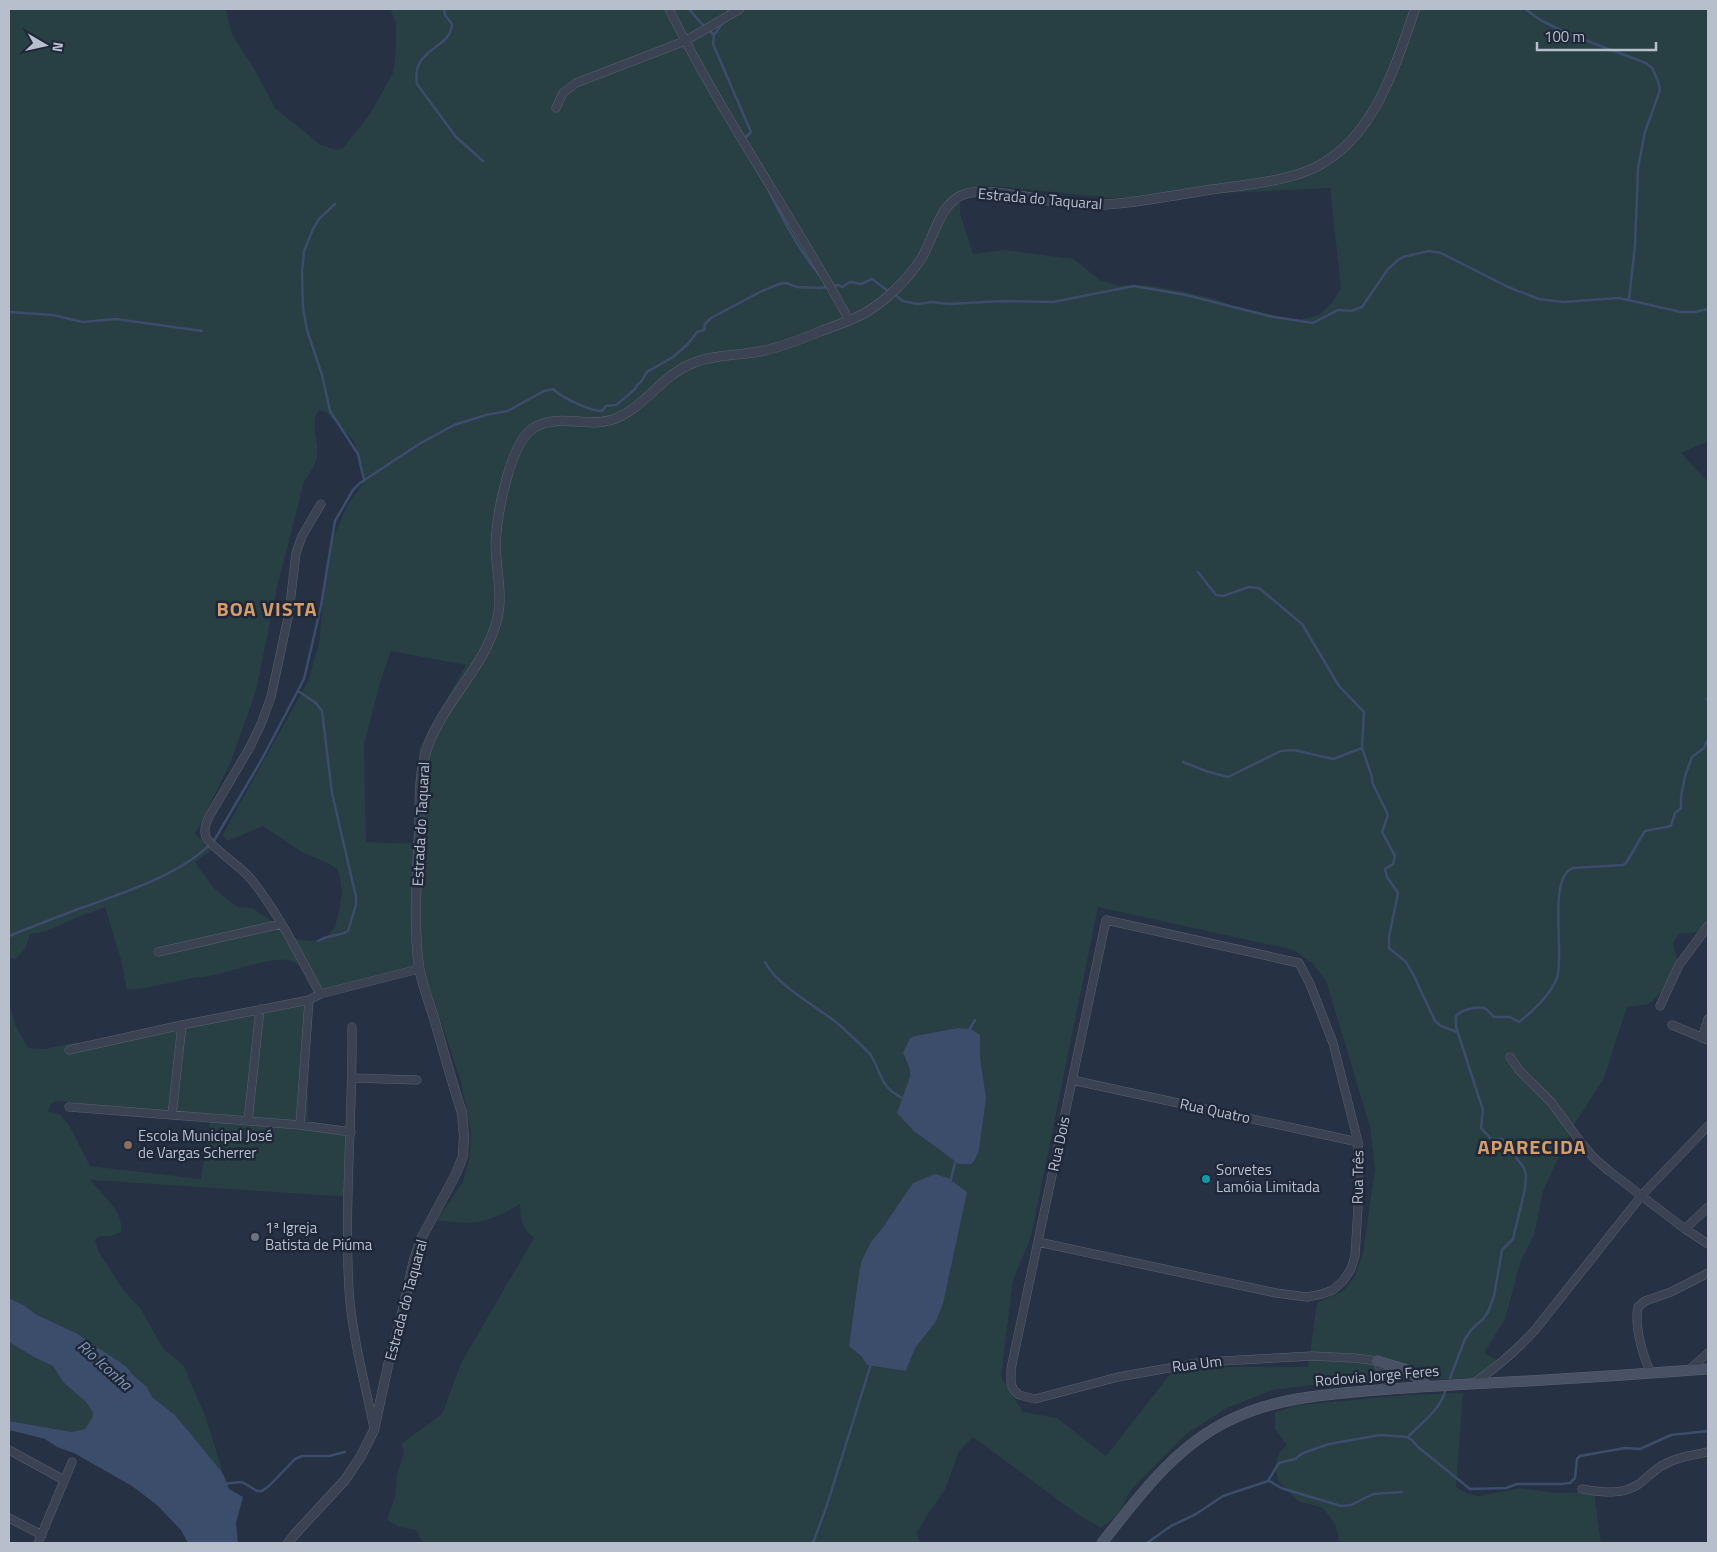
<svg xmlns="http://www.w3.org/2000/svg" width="1717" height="1552" viewBox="0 0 1717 1552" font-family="'Titillium Web',sans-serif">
<rect width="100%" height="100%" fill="#263143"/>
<path fill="#283f43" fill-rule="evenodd" d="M9,9H226L232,34L255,70L275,108L321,145L336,150L343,148L370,114L393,73L396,50V23L390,9H1708V441L1681,453L1708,482V921L1698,932L1679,934L1673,943L1678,962L1667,986L1649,1004L1627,1007L1604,1078L1574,1125L1543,1191L1534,1236L1521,1260L1505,1319L1484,1353L1502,1363L1487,1378L1337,1382L1273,1390L1227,1408L1185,1435L1130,1491L1118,1514L1101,1528L1077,1514L973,1437L959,1451L945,1490L930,1511L917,1532L919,1543H428L422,1541L416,1530L400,1527L387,1520L395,1496L397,1475L404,1451L401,1444L442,1414L462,1361L534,1238C522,1229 520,1219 520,1204C489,1223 473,1226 437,1220L463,1182L470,1156L471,1131L461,1082L424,972L319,992C311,979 305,966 291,961C276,955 232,971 215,975C206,977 197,977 188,979C167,983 150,988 127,990L121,960L105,907L71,920L44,932L30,934L25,949L15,959L9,957ZM993,186L1111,198L1330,188L1341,289L1331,304L1319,315L1298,320L1284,319L1265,313L1239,308L1214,299L1190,293L1146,285L1120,286L1100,280L1074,259L1004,250L973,254L960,213V199L978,188ZM320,410L327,413L354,441L365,480L347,506L333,538L323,602L319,643L308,681L223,834L227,841L263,826L303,853L328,863L337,869L340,878L342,893L339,911L335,927L326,938L310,941L293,938L284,933L275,923L263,915L252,908L238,907L228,900L212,886L195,862L213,849L195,834L230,764L256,691L277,588L304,482C309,474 315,467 317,457C320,442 308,421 320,410ZM391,651L466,665L419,749L418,844L366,842L364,745L380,683ZM1098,907L1294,950L1313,964L1326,981L1370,1127L1375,1169L1363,1253L1355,1276L1343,1291L1317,1303L1308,1367H1216L1171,1373L1106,1456L1057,1418L1023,1412L1001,1377L1013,1280L1031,1237ZM958,1028L971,1029L980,1036L979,1149L975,1160L971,1164L898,1110L910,1076V1070L904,1058L910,1038L915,1036ZM913,1183L951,1270L935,1323L915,1348L906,1370L867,1365L861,1356L849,1346L859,1273L871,1242L883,1227Z
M9,1002L15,1025L28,1048L44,1049L77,1042L84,1048L307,1005L308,1123L353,1138L350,1197L91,1180C102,1197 124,1209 121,1232L111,1236H99L95,1240L99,1252L124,1291L140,1308L163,1348L184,1366L193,1388L205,1415L224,1476L185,1427L175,1415L152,1397L147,1387L132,1374L129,1369L76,1333L37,1315L25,1306L9,1298ZM57,1101L211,1117L201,1179L90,1166L70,1127L61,1115L48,1111L51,1104Z
M9,1342L34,1357L53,1366L63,1382L86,1402L93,1413L92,1418L85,1429L72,1432L9,1421Z
M1463,1393L1456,1487L1468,1494L1479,1496L1520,1488L1557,1493L1594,1492L1601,1543H1340L1335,1524L1323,1508L1298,1501L1278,1481L1275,1467L1279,1453L1287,1445L1275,1429V1412L1299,1405L1406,1395Z"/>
<path fill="#3c4d6b" d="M958,1028L971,1029L980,1035V1058L986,1098L979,1150L975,1160L971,1164H959L914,1131L897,1113L910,1076V1070L903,1053L910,1038L915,1036Z
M935,1174L948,1178L967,1192L943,1304L935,1323L915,1348L906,1371L867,1365L861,1356L849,1346L859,1273L862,1260L871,1242L883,1227L913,1183Z
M9,1298L25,1306L37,1315L76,1333L127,1367L132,1374L147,1387L152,1397L175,1415L185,1427L220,1470L224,1476L229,1489L243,1497L236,1523L238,1543H188L181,1530L157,1505L132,1486L74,1453L57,1447L45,1439L9,1430V1421L72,1432L85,1429L92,1418L93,1413L86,1402L63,1382L53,1366L34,1357L9,1342Z"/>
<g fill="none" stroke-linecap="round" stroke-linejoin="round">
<path stroke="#3c4d6b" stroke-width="2.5" d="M444,9L445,15L452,24C451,50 411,47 417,84L456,137L483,161
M689,9L700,22L714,35
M1525,9L1542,21L1569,34L1646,63L1652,68L1658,81L1660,90L1645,132L1638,168L1635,246L1629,299
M727,14L729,9
M723,22L714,35L713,44L751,132L744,139
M767,187C782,218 798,249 820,276
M335,204L319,219L313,229L304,251L302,272L303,308L307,330L322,375L330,411L358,454L364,480
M894,294L903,301L918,304L931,302L949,304L1002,301L1053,302L1134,286L1186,295L1269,316L1313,323L1338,310L1351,311L1362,307L1388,269L1398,260L1403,257L1429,251L1441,253L1508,287L1539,299L1563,302L1619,298L1681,312H1695L1708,309
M9,312L53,315L83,322L116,319L202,331
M1198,572L1216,595L1223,596L1249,587L1259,588L1302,624L1339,686L1364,712L1362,748L1372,777V782L1388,815L1382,832L1395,856L1393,864L1385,869L1387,877L1398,893L1389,937V948L1406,962L1414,976L1435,1021L1441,1026L1457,1032
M298,691L316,703L322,711L332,793L356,897V905L348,931C338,937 329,934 318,941
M1707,699L1708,700
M1183,762L1209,772L1228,777L1281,751L1294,750L1333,759L1362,748
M9,936C34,926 59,916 84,907C125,892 186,873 215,839L262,759L304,679L321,606L335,521L353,490L360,483L419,444L454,425L486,415L508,411L544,391L553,389C563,398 589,411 602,411L606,406L616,405L621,401L635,389L637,385L641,382L647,372L673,357L688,344L697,332L704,330L705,324L711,318L762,291L779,284L786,283L797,287L820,288L838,285L842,287L850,282L861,284L872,279L889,292
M765,962C775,983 813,1005 832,1019C845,1029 858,1042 869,1053C877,1062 878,1074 885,1084C889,1091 898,1096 906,1100
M969,1030L975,1020
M950,1183L956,1159
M1450,1378L1465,1339L1471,1330L1483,1319L1488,1312L1494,1296L1502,1250L1513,1239L1525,1189L1526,1175L1524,1168L1502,1139H1491L1481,1128L1483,1110L1456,1027V1016C1462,1010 1475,1006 1484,1008C1488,1010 1491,1014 1494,1017H1510L1519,1022C1533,1011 1550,995 1557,978C1565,955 1547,877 1573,868L1623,865L1626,863L1645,831L1671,826L1675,813L1681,808V797L1685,776L1692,757L1704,748L1708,739
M1408,1437C1421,1423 1439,1411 1445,1392
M1268,1480L1281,1488L1341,1506L1351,1505L1373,1494L1402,1492
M223,1484L240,1482L244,1483L257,1491H262L269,1486L295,1459L302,1456H329L345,1452
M813,1543L827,1505L871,1364
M1147,1543L1171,1526L1196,1514L1223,1496L1268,1481L1279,1463L1295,1459L1303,1453L1329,1444L1380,1435L1407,1437L1412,1440L1418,1447L1470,1489L1506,1488L1517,1484H1561L1570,1483L1575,1478L1577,1459L1580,1456L1625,1448L1640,1449L1671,1435L1708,1431"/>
<g stroke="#59616f" stroke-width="9">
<path id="minor" d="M669,9C722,116 792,215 849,320
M556,108L563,93L576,83L685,41L740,9
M158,952L281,924
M320,994C299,955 279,914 251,879C242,868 210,846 206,837C203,829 206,822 210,815L250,747L261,724L271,697L289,613L296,553L302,536L321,504
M1660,1006L1679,965L1708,926
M1672,1025L1708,1040
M352,1027C353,1115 344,1202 349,1290C352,1336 365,1383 374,1428
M1702,1038L1708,1019
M69,1050L182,1025L309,1000L320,994L419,969
M1510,1057L1519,1070L1551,1102L1582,1144L1594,1158L1609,1171L1685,1229L1708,1244
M353,1078L417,1080
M1072,1080L1358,1142
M69,1107L300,1125L351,1132
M172,1115L182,1025
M248,1121L260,1009
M300,1125L309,1000
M1685,1229L1708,1207
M1038,1242L1276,1293L1307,1297L1322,1294L1333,1290L1343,1281L1351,1269L1355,1256L1359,1191L1358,1142L1333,1043L1310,984L1299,963L1106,920L1011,1369V1384L1014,1390L1019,1395L1035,1399L1118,1377L1203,1362L1312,1356L1355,1358L1377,1361L1389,1389
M1689,1370L1708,1353
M1651,1373C1643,1357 1634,1326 1638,1307L1645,1301L1671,1292L1708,1273
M1474,1383C1497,1367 1516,1351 1535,1330L1642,1195L1708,1126
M9,1450L64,1480
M1582,1489C1601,1492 1621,1496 1639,1484C1647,1478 1654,1470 1663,1465C1677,1457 1693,1455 1708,1452
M9,1518L42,1535
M38,1543L72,1462"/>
</g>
<g stroke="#59616f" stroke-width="10">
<path id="tertiary" d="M288,1543L295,1534L345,1480L361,1456L374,1430L389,1361L400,1322L414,1260L422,1237L456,1174L463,1156L464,1136L462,1113C452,1082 443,1050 434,1018C429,1002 422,984 419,967C413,924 417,875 419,832C420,803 418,771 429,743C447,697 493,658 499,609C502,585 494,561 496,537C498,510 510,445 532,429C556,412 585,428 611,420C643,410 661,376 691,364C713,354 738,356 762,351C782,347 802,339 821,331C835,326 850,321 863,314C885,302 907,280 921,259C934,239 939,202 965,194C987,186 1046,202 1072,204C1113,208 1155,198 1196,192C1232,186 1268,184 1302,173C1371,149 1394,70 1415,9"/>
</g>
<g stroke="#59616f" stroke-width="11">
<path id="secondary" d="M1377,1361L1407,1370L1428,1386
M1102,1543C1139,1496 1176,1445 1232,1419C1274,1399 1319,1395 1365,1391C1400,1388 1435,1386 1470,1384C1550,1380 1629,1375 1708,1369"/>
</g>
<use href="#minor" stroke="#3b4352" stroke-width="8"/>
<use href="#tertiary" stroke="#3b4352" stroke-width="9"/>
<use href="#secondary" stroke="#495265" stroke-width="10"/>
</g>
<circle fill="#8d6e63" stroke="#1f2838" stroke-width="2" cx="128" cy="1145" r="5"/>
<circle fill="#0f9aa8" stroke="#1f2838" stroke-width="2" cx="1206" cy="1179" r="5"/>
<circle fill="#6b7280" stroke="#1f2838" stroke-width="2" cx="255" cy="1237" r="5"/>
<g text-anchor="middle" stroke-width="5" stroke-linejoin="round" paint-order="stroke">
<g font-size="15" fill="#b8bfcc" stroke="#1f2838">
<text transform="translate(1040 199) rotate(5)" y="5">Estrada do Taquaral</text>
<text transform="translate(421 824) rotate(-87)" y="5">Estrada do Taquaral</text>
<text transform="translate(1215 1111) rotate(12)" y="5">Rua Quatro</text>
<text transform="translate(1059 1144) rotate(-78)" y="5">Rua Dois</text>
<text transform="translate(1358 1177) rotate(-89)" y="5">Rua Três</text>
<text transform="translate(406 1300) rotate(-75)" y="5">Estrada do Taquaral</text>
<text transform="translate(1197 1364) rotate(-7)" y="5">Rua Um</text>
<text transform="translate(1377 1376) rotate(-5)" y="5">Rodovia Jorge Feres</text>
</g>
<g font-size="15" fill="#b8bfcc" stroke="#1f2838" text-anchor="start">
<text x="138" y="1141">Escola Municipal José<tspan x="138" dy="17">de Vargas Scherrer</tspan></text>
<text x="1216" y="1175">Sorvetes<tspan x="1216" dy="17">Lamóia Limitada</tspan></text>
<text x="265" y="1233">1ª Igreja<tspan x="265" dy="17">Batista de Piúma</tspan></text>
</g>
<g font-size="16" font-style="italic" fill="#7f93b3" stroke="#1f2838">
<text transform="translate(105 1365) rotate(42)" y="6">Rio Iconha</text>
</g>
<g font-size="20" font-weight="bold" letter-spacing="1" fill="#d79d68" stroke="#1f2838">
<text x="267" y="616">BOA VISTA</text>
<text x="1532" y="1154">APARECIDA</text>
</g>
</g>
<rect width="1717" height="1552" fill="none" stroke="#b8bfcc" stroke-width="20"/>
<g transform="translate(45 45) rotate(99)" stroke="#1f2838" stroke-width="4" paint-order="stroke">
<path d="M0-4L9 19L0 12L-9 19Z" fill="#b8bfcc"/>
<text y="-8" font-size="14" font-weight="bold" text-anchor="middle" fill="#b8bfcc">N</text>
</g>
<path d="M1537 42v8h119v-8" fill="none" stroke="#b8bfcc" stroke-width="2.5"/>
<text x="1544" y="42" font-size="15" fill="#b8bfcc" stroke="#1f2838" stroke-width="4" paint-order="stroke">100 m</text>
</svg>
